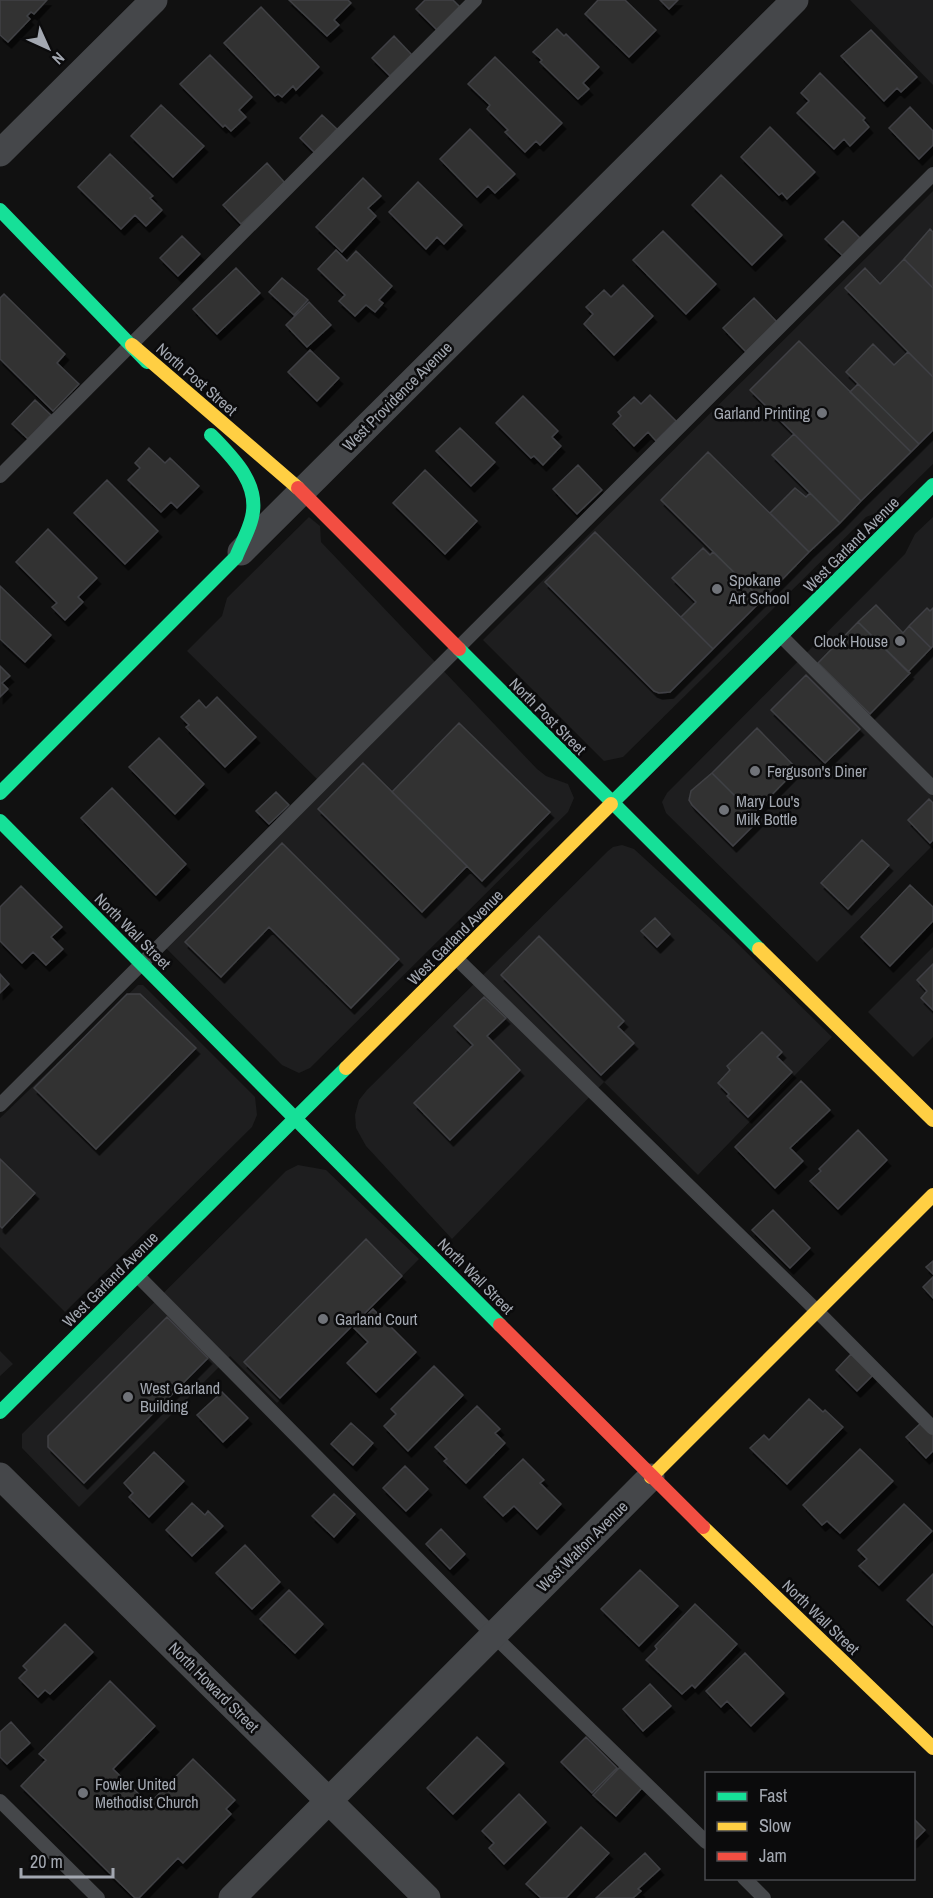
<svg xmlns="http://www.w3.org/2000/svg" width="933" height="1898" viewBox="0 0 933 1898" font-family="'Archivo Narrow',sans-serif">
<defs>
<filter id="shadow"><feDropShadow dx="3.5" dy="6" stdDeviation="0" flood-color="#0009"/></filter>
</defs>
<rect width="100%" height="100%" fill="#111"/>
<path fill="#1e1e1f" d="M850,0H933V85Z
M933,191V464L887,509L866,517L623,757L604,761L483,640Z
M309,517L320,526L321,542L537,769L546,776L568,784L574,798L568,812L310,1068L299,1073L282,1065L157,939L318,780L187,651L222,616L227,598L233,592Z
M933,517V845L817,962L666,813L662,802L667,793L905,554L915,534Z
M622,845L634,849L733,939L832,1037L698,1175L604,1082L452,1239L366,1146L356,1128L355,1115L359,1100L367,1090L608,851L613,847Z
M933,947V1037L913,1057L868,1012Z
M138,985H143L255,1097L257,1115L252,1127L65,1312L0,1247V1118Z
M298,1165L326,1170L419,1259L277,1403L230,1356L79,1507L22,1448V1434L286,1171Z
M0,1351L13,1364L0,1376Z"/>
<path fill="#313233" stroke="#404144" stroke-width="1.5" filter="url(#shadow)" d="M0,0H47L34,14L31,12L27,16L30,19L8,42L0,35Z
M289,0H348L351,3L334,20L339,25L327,36Z
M425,0H453L460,7L437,30L416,9Z
M598,0H625L656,30L629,57L585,14Z
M660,0H678L669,9Z
M261,7L319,67L296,90L293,86L282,97L278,94L275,96L224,43Z
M557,29L564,36L566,34L599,67L583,83L589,89L578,99L540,62L542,60L533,52Z
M871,30L917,77L901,92L897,88L884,101L841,56Z
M394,36L412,55L390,76L372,58Z
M210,55L252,97L239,110L246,117L231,131L225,125L223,127L180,84Z
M495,57L562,123L540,145L536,141L525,152L505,132L508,130L487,109L490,105L468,84Z
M820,73L865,118L863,120L869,127L850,146L844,139L834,149L797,113L809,101L801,93Z
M161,105L204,146L173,177L131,136Z
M910,107L933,131V145L919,159L889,128Z
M322,115L337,129L315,153L300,138Z
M770,127L815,172L787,199L782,193L779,195L741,157Z
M470,129L515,174L495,193L488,186L477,197L440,159Z
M110,154L153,196L150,198L162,210L146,226L135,215L121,229L78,187Z
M267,163L285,183L241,224L223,205Z
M721,175L782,235L752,265L692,205Z
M363,178L381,196L368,208L376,216L342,252L316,227Z
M418,182L462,225L444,244L437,237L426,249L389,212Z
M843,221L860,238L843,256L825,239Z
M930,229L933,232V288L904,259Z
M663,231L716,284L686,314L633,260Z
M182,236L200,254L178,276L160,258Z
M336,250L347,261L356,251L392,286L379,300L383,303L375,312L366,305L355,316L339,301L345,295L318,269Z
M904,259L933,288V377L845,288L865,268L880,284Z
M236,268L260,293L217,334L193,309Z
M282,278L308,300L294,315L269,292Z
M623,285L653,316L614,355L584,324L593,314L586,307L604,290L611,297Z
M4,294L65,354L57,363L79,384L53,411L0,359V298Z
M754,298L777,322L746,352L723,328Z
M309,302L331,325L307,347L286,325Z
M799,341L911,452L861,501L750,390Z
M873,344L894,365L908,352L933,377V430L919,444L846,372Z
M310,350L339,378L317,401L288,372Z
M858,384L919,444L911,452L850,392Z
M650,395L676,421L656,441L648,432L634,446L613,424L621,416L618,412L634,397L641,404Z
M523,396L558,431L552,437L561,446L543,465L534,456L531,458L496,423Z
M35,400L51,415L28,439L12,424Z
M460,428L495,462L471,486L436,451Z
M794,434L861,501L840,523L772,455Z
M149,448L165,463L170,458L199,486L177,508L171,502L161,512L128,480L140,468L135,463Z
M708,452L809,552L762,600L661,500Z
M578,465L602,490L577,514L553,489Z
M425,470L477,521L445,554L393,503Z
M107,480L158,531L125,564L74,513Z
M795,488L806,497L810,493L840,523L809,552L770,513Z
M48,529L97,578L78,597L83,602L65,620L52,607L57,603L16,562Z
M595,532L713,649L670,692L659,693L654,691L545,582Z
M703,548L710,555L713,552L762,600L713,649L681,617L696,602L672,578Z
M0,586L51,635L25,662L0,639Z
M876,605L903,633L909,626L931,648L908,672L858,622Z
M927,608L930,611L933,608V646L931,648L909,626Z
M858,622L910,673L870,714L818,663Z
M0,666L10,676L2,683L8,689L0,697Z
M806,675L860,729L825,763L771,710Z
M217,697L256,737L225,767L186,727L189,725L181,717L199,700L206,708Z
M459,723L550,812L482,881L392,792Z
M757,728L797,769L753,814L712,773Z
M159,738L204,784L175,814L129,767Z
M363,763L467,866L422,912L318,809Z
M712,773L759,820L733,846L692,805L689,800L691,791Z
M112,788L186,864L156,895L81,818Z
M276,792L289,805L269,824L256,811Z
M929,799L933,803V840L930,843L908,820Z
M862,840L889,865L848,909L821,883Z
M282,843L399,959L351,1008L269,927L221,977L185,942Z
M910,885L933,907V921L890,966L861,937Z
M21,886L62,927L51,937L63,949L46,965L33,952L22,963L0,941V907Z
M655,918L670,934L657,947L641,931Z
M539,936L624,1021L618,1027L634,1043L601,1075L501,975Z
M933,964V1010L921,998L927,991L917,980Z
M0,974L9,984L0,993Z
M127,994H140L196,1048L96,1149L34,1088Z
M484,997L506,1018L487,1036L520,1070L450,1140L414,1103L473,1045L454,1026Z
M762,1032L782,1052L777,1057L792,1072L748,1117L727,1096L729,1094L718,1083L730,1070L727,1066Z
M801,1081L830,1110L790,1148L803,1161L775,1188L735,1147Z
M858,1130L887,1160L838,1209L810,1181L821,1171L819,1169Z
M0,1159L35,1193L2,1228L0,1226Z
M773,1210L810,1248L790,1268L752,1230Z
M366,1239L402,1276L280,1398L244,1362Z
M933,1261V1274L926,1267Z
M933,1277V1298L923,1287Z
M373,1309L416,1352L376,1392L347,1363L368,1342L354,1328Z
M167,1317L208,1358L84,1483L48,1447V1436Z
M851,1354L873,1375L857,1391L836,1370Z
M434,1366L463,1395L408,1451L384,1426L396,1414L391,1409Z
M222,1392L248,1418L223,1442L197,1415Z
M809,1399L823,1412L825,1410L843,1427L787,1484L750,1448L764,1435L769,1440Z
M477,1406L500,1429L495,1433L505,1443L466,1483L444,1461L447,1459L435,1447Z
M922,1422L933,1433V1451L926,1458L906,1437Z
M351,1423L373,1443L353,1465L331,1444Z
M860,1449L893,1481L840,1533L827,1521L822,1525L803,1505Z
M154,1452L184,1481L149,1517L129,1497L133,1493L124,1483Z
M523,1459L544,1480L540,1483L561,1504L537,1529L514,1506L503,1516L484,1497Z
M405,1466L428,1489L406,1511L383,1488Z
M334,1494L355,1514L334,1537L312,1516Z
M192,1503L205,1515L208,1511L223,1526L192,1556L166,1530Z
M904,1504L932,1531L879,1585L859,1566L867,1559L858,1550Z
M441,1529L465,1554L450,1569L426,1544Z
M245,1545L280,1582L252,1609L216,1573Z
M640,1570L678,1606L639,1646L601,1609Z
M933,1574V1625L907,1600Z
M289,1590L323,1624L295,1653L260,1619Z
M695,1604L737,1644L695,1688L692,1685L682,1694L646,1660L657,1649L655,1646Z
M65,1624L93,1652L50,1694L45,1690L38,1697L19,1678L27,1670L23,1666Z
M745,1653L784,1693L751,1726L727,1701L721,1707L706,1691Z
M110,1681L155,1726L113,1769L149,1804L193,1759L235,1800L226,1809L231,1814L183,1863L178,1858L139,1898H135L21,1786L46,1760L39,1754Z
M650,1684L671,1706L643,1731L623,1709Z
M11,1722L30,1743L7,1764L0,1757V1732Z
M477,1737L504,1763L453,1814L427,1788Z
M586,1737L617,1768L592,1793L561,1762Z
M620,1767L642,1788L616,1816L593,1795Z
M519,1794L546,1822L504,1864L489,1848L494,1843L482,1831Z
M914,1819L925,1830L914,1841Z
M581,1827L609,1853L566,1898H541L526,1884Z
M645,1853L660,1869L638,1889L641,1891L633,1898H596Z"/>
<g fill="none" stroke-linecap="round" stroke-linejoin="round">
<path stroke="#45474a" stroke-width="14" d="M0,476L475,0
M781,636L933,788
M457,959L817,1311L933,1428
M0,1105L933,174
M138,1276L493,1635L706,1842
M0,1801L98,1898
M744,1878L764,1898"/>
<path stroke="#45474a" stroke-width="27" d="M0,153L154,0
M241,552L795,0
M0,1476L427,1898
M232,1898L651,1477"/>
<path stroke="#16e098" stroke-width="14" d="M0,210L147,362
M459,649L759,949
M0,793L236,557C241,544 249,531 252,517C260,483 232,457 211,435
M611,804L933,485
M0,821L500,1325
M0,1412L346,1068"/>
<path stroke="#ffcf43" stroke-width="14" d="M132,345L298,488
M759,949L933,1120
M346,1068L611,804
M651,1477L933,1195
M703,1527L933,1748"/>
<path stroke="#f24e42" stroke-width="14" d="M298,488L459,649
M500,1325L703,1527"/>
</g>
<g fill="#707379" stroke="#0b0b0c" stroke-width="2">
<circle cx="822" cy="413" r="6"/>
<circle cx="717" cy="589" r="6"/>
<circle cx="900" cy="641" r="6"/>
<circle cx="755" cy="771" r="6"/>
<circle cx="724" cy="810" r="6"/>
<circle cx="323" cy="1319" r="6"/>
<circle cx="128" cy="1397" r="6"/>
<circle cx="83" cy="1793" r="6"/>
</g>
<g text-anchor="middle" stroke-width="5" stroke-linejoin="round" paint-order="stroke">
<g font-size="16" fill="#a3a8b1" stroke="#0b0b0c">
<text transform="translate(197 379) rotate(41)" y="6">North Post Street</text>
<text transform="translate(397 396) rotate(-45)" y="6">West Providence Avenue</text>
<text transform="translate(851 544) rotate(-45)" y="6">West Garland Avenue</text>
<text transform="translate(548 716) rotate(45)" y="6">North Post Street</text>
<text transform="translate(133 931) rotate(45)" y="6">North Wall Street</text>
<text transform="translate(455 937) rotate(-45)" y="6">West Garland Avenue</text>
<text transform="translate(476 1276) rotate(45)" y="6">North Wall Street</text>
<text transform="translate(110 1279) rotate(-45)" y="6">West Garland Avenue</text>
<text transform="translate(582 1546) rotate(-45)" y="6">West Walton Avenue</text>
<text transform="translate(821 1617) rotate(44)" y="6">North Wall Street</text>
<text transform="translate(214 1687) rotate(45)" y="6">North Howard Street</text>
</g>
<g font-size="16" fill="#a3a8b1" stroke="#0b0b0c" text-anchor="start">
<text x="810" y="419" text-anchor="end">Garland Printing</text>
<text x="729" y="586">Spokane<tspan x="729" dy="18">Art School</tspan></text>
<text x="888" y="647" text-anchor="end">Clock House</text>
<text x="767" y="777">Ferguson's Diner</text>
<text x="736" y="807">Mary Lou's<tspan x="736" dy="18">Milk Bottle</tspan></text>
<text x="335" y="1325">Garland Court</text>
<text x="140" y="1394">West Garland<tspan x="140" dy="18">Building</tspan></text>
<text x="95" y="1790">Fowler United<tspan x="95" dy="18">Methodist Church</tspan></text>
</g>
</g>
<rect x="705" y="1772" width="210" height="108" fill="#0b0b0c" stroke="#484a4e" stroke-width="1.5"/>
<rect x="717" y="1792" width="30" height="9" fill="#16e098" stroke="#484a4e" stroke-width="1.5"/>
<text x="759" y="1802" font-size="18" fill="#a3a8b1">Fast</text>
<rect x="717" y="1822" width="30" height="9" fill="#ffcf43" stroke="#484a4e" stroke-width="1.5"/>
<text x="759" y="1832" font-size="18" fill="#a3a8b1">Slow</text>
<rect x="717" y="1852" width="30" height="9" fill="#f24e42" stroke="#484a4e" stroke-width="1.5"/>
<text x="759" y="1862" font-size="18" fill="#a3a8b1">Jam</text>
<g transform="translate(48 48) rotate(135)" stroke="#0b0b0c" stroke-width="4.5" paint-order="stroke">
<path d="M0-4.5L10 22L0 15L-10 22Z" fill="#a3a8b1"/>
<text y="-9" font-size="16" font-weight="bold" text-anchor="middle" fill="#a3a8b1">N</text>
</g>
<path d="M21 1868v9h92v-9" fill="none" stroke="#a3a8b1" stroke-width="3"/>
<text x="30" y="1868" font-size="18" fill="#a3a8b1" stroke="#0b0b0c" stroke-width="4.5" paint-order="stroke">20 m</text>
</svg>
